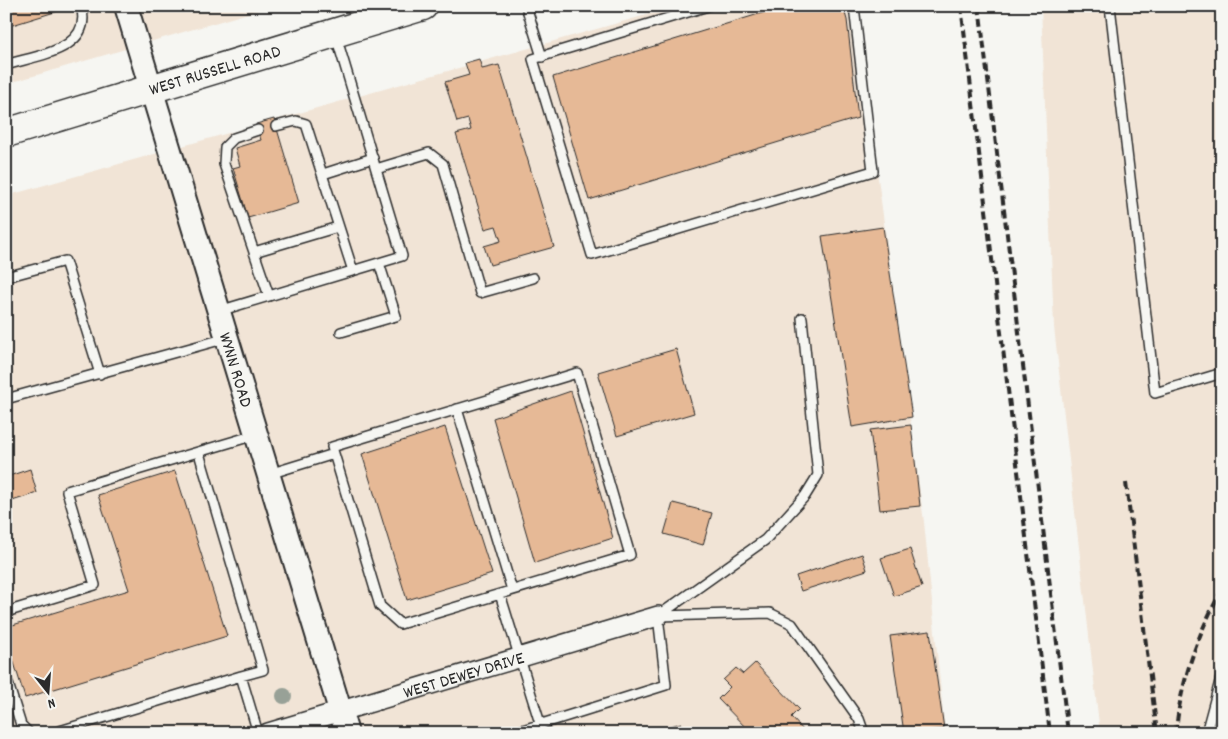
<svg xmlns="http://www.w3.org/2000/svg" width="1228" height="739" viewBox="0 0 1228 739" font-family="Dekko,sans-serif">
<rect width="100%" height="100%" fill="#f6f6f2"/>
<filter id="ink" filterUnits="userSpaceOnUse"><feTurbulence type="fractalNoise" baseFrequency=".02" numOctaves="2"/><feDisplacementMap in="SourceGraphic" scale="10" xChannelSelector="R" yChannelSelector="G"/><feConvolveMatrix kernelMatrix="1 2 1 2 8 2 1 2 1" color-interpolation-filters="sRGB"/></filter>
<g filter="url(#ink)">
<path fill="#f1e4d6" d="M6,6H272L6,84Z
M678,6H855L924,522L945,733H6V196Z
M1041,6H1222V733H1100L1054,327Z"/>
<path fill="#e6b996" stroke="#2b2b2b" d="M6,6H56L58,11L6,27Z
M785,6H843L847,20L858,118L589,200L553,77Z
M479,59L482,69L499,65L554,247L490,265L484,246L501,241L496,226L485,229L456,134L471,130L468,119L457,122L445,82L469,75L465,63Z
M274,119L299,203L248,218L233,168L240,166L235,148L261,140L256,124Z
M883,227L912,417L852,427L822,236Z
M676,349L694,413L617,436L598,372Z
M571,391L613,538L535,563L493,418Z
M911,425L920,506L880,510L870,430Z
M445,427L492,574L407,600L362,454Z
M30,469L37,493L6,503V477Z
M175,471L227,636L25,698L6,637V627L129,590L98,495Z
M673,503L712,513L703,545L664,534Z
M910,549L922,587L894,596L881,558Z
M862,554L867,570L801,591L796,576Z
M930,631L944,729L904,733L890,636Z
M755,663L799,709L791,717L806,733H751L718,699L730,687L723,680L736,668L743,674Z
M681,723L683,733H646Z"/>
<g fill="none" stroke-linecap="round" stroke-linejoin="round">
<g stroke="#2b2b2b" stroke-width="12">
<path id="service" d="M526,6L542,57
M708,6L533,59L592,255L873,171L854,6
M1110,6L1155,393L1222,373
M6,65C37,55 94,50 81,6
M276,126L296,121L306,124L353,271
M258,130L234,138L225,147L224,164L269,296
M376,169L429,153L443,164L480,293L533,278
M323,174L373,158
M254,252L338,227
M6,277L65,261L100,374
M219,311L402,256L336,36
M341,332L396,316L379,263
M577,373L630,555L400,624L380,606L332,447Z
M6,399L227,338
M457,409L512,590
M199,453L263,670L241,676
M269,474L334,454
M500,594L543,733
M6,612L95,585L67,491L255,435
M658,616L765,540L805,496L818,475L802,318
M659,616L770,613L792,624L859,719L864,733
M6,677L21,725L29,733
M53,733L241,676L258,733
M513,733L666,685L658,616
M1206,733L1222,674"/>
</g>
<g stroke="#2b2b2b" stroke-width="22">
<g id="minor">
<path id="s1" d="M268,733L658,616"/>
</g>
</g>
<g stroke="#2b2b2b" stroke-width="26">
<g id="tertiary">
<path id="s2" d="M126,6L347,733"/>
</g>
</g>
<g stroke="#2b2b2b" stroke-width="31">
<g id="primary">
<path id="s3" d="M6,133L423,6"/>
</g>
</g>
<use href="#service" stroke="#f6f6f2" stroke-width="9"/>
<use href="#minor" stroke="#f6f6f2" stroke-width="19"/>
<use href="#tertiary" stroke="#f6f6f2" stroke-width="22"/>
<use href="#primary" stroke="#f6f6f2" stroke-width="28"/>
<path stroke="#2b2b2b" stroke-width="4" stroke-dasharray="8 4" stroke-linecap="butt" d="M961,6L1050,733
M979,6L1068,733
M1126,483L1157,733
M1176,733C1179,686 1199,630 1222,590"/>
</g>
<circle fill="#98a197" cx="284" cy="696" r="8"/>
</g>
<g text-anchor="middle" stroke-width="4" stroke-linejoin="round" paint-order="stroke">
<g font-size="18" fill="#2b2b2b" stroke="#f6f6f2">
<text dy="6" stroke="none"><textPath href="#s3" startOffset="218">WEST RUSSELL ROAD</textPath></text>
<text dy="6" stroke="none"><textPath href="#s2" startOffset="380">WYNN ROAD</textPath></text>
<text dy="6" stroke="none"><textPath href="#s1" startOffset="204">WEST DEWEY DRIVE</textPath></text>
</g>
</g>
<rect width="1228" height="739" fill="none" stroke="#f6f6f2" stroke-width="25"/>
<rect x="12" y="12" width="1203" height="714" fill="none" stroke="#2b2b2b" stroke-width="2" filter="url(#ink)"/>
<g transform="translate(48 692) rotate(163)" stroke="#f6f6f2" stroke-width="4" paint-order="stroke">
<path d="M0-4L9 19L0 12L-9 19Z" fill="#2b2b2b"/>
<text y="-8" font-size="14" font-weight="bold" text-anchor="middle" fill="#2b2b2b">N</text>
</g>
</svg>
